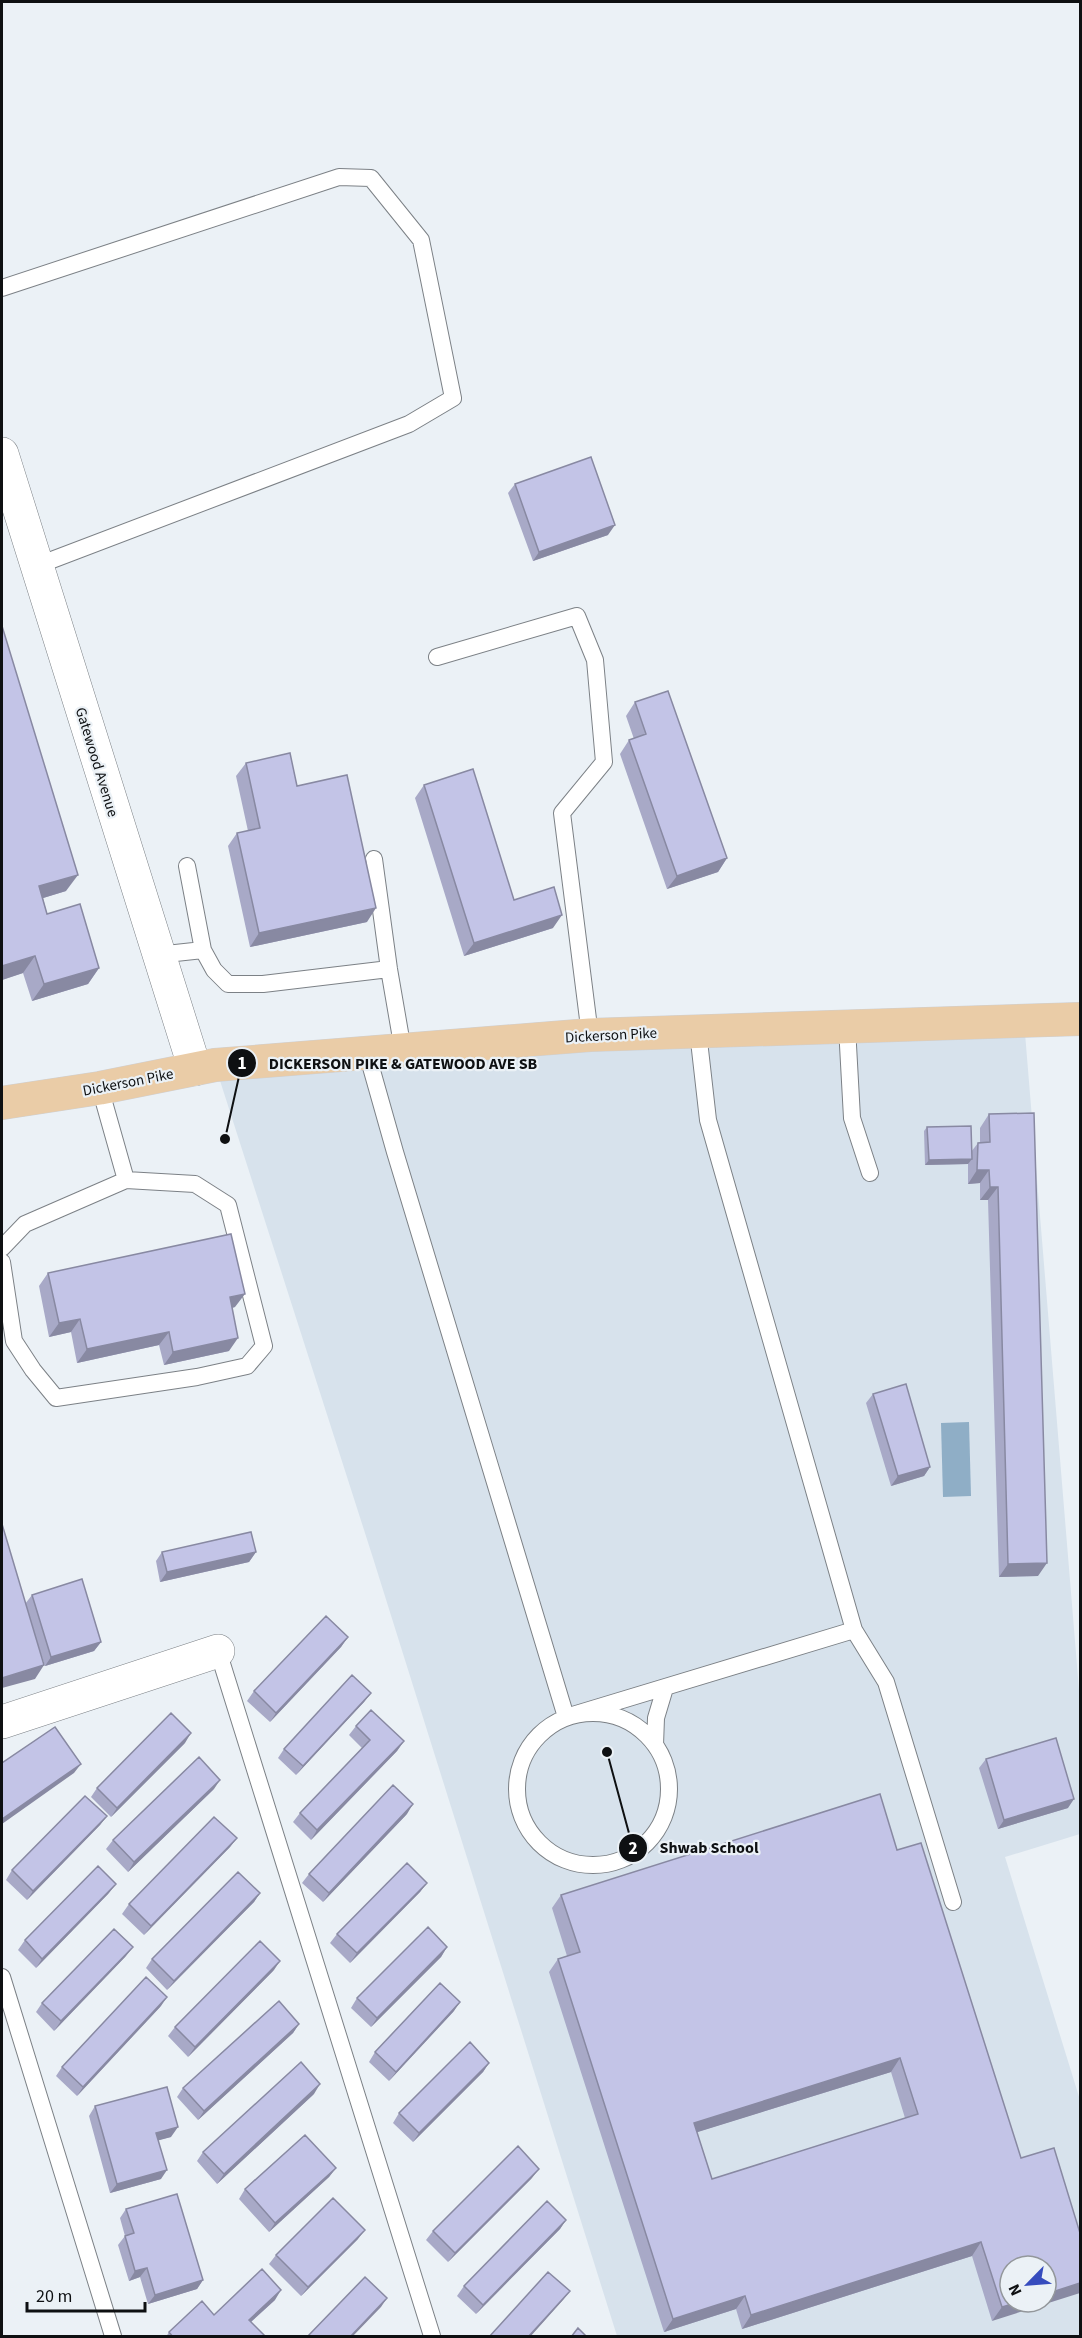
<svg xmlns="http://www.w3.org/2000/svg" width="1082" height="2338" viewBox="0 0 1082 2338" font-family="'Source Sans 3',sans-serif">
<rect width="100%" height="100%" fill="#ebf1f6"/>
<path fill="#d7e2ec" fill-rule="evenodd" d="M1024,1021L1080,1702V1834L1005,1857L1080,2100V2336H617L373,1558L215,1065ZM1010,2266H1046V2302H1010Z"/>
<path fill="#8faec6" d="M969,1422L971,1496L943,1497L941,1423Z"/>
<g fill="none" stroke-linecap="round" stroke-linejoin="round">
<g stroke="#7c8186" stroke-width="18">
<path id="service" d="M2,288L339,177L371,178L421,240L453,398L409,424L36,566
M437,657L577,616L595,660L604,762L562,813L590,1035
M374,859L389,969L403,1050
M203,950L214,970L228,984H263L389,969
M157,955L203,950L187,866
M847,1027L852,1118L870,1173
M367,1053L395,1152L566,1717L854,1630L708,1120L698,1032
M100,1088L126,1180
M2,1248L25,1224L126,1180L195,1184L228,1205L264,1346L247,1366L197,1377L56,1398L33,1370L14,1341L2,1262
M854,1630L886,1682L953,1902
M218,1651L432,2336
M517 1789a76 76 0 1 1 152 0a76 76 0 1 1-152 0Z
M655,1745L656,1718L665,1688
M2,1977L113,2336"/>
</g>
<g stroke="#7c8186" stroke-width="34">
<path id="minor" d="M2,454L195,1069
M2,1722L218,1651"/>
</g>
<g stroke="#cfcfd0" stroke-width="34">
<path id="primary" d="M2,1103L100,1088L215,1065L590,1035L1080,1019"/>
</g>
<use href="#service" stroke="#fff" stroke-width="16"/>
<use href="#minor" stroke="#fff" stroke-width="33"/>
<use href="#primary" stroke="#eacca7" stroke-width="33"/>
</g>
<path fill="#a8a9c7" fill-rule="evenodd" d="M515,484L608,535L533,561L508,493Z
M2,626L66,891L43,898L47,914L99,968L88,984L32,1001L23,973L2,980Z
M635,702L727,858L718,872L667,889L620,754L629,740L634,739L626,716Z
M246,763L297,786L367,922L250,947L228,846L237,833L248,831L236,776Z
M424,785L514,900L553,928L464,956L415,798Z
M1034,1113L1038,1576L999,1577L988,1200H980V1183L968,1184V1164L925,1165L924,1131L927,1127L971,1152L978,1143H980V1128L989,1114Z
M48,1273L235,1307L232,1308L229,1351L164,1365L159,1345L77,1363L71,1332L49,1337L39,1286Z
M873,1394L930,1467L924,1476L891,1486L866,1403Z
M162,1552H256L249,1562L160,1582L156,1561Z
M32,1595L101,1642L94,1651L45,1666L33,1630L35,1679L25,1604Z
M348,1637L341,1647L270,1722L247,1701L254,1691Z
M371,1693L364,1702L296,1775L278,1758L284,1749Z
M356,1726L404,1741L397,1751L311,1840L293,1822L300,1813L362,1748L349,1735Z
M185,1743L111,1817L91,1797L97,1788Z
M986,1759L1068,1808L998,1829L979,1768Z
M214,1789L128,1872L106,1849L113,1840Z
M407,1814L323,1902L302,1883L309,1874Z
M107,1816L100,1825L27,1900L6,1880L12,1870Z
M237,1838L230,1847L144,1935L122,1914L129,1904Z
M897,1850L1021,2158L1080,2233L992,2321L972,2256L742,2329L736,2309L664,2332L549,1972L558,1959L567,1956L552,1908L561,1895ZM891,2072L905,2118L712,2179L697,2132Z
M427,1883L420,1892L350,1963L330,1943L337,1934Z
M109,1893L36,1968L18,1950L25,1940Z
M260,1893L254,1902L167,1990L146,1968L152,1959Z
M447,1947L441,1957L371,2027L351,2008L357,1998Z
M126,1956L54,2031L36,2012L42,2003Z
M274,1970L188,2057L168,2036L175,2027Z
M161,2006L77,2096L56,2076L62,2067Z
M454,2011L389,2081L369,2062L375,2052Z
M299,2024L293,2033L198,2120L177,2097L183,2088Z
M489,2063L483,2072L413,2142L393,2123L399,2113Z
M314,2094L217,2184L197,2161L203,2152Z
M95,2106L171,2137L158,2140L161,2179L110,2193L89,2116Z
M336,2168L329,2177L269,2232L239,2199L245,2189Z
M532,2178L448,2262L426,2240L433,2231Z
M126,2209L203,2280L197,2289L148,2304L140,2277L129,2281L118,2245L125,2236L120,2218Z
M566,2220L560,2229L476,2314L457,2296L464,2286Z
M358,2239L301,2296L269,2264L276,2255Z
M275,2300L251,2322L264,2337H166L169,2332L214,2315Z"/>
<path fill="#8889a2" d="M615,525L608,535L533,561L539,552Z
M727,858L718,872L667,889L677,876Z
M78,875L66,891L27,903L39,886Z
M376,908L367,922L250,947L259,933Z
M562,915L553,928L464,956L474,943Z
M35,956L23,973L2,980V966Z
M99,968L88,984L32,1001L44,984Z
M972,1159L968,1164L925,1165L929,1160Z
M977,1170H989L980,1183L968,1184Z
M990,1187H998L988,1200H980Z
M245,1294L235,1307L220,1311L230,1297Z
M80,1319L71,1332L49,1337L59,1323Z
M169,1332L159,1345L77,1363L87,1349Z
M238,1338L229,1351L164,1365L173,1352Z
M930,1467L924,1476L891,1486L898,1476Z
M256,1552L249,1562L160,1582L167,1572Z
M1047,1563L1038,1576L999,1577L1008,1564Z
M348,1637L341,1647L270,1722L276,1713Z
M101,1642L94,1651L45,1666L51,1657Z
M44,1665L35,1679L2,1688V1678Z
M371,1693L364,1702L296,1775L303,1766Z
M191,1733L185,1743L111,1817L117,1808Z
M404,1741L397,1751L311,1840L317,1830Z
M81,1764L74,1773L2,1824V1819Z
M220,1780L214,1789L128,1872L134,1862Z
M1074,1799L1068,1808L998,1829L1004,1820Z
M413,1804L407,1814L323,1902L329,1893Z
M107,1816L100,1825L27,1900L33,1891Z
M237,1838L230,1847L144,1935L151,1926Z
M427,1883L420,1892L350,1963L357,1953Z
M116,1884L109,1893L36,1968L42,1959Z
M260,1893L254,1902L167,1990L174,1981Z
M133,1947L126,1956L54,2031L61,2021Z
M447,1947L441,1957L371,2027L377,2018Z
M280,1961L274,1970L188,2057L195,2047Z
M167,1997L161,2006L77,2096L83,2087Z
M460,2002L454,2011L389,2081L396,2072Z
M299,2024L293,2033L198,2120L204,2111Z
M900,2058L891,2072L685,2136L694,2123Z
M489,2063L483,2072L413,2142L419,2133Z
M320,2084L314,2094L217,2184L224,2174Z
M178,2127L171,2137L149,2143L156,2133Z
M336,2168L329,2177L269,2232L275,2223Z
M539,2169L532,2178L448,2262L455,2253Z
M167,2170L161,2179L110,2193L117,2184Z
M566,2220L560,2229L476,2314L483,2305Z
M365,2230L358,2239L301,2296L308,2287Z
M981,2242L972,2256L742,2329L751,2315Z
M147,2268L140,2277L129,2281L135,2271Z
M203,2280L197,2289L148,2304L155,2295Z
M1080,2283V2293L992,2321L1002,2307L1019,2302H1046V2294Z
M281,2290L275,2300L243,2329L249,2320Z
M570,2291L563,2300L530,2337H528Z
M745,2296L736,2309L664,2332L673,2319Z
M387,2298L381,2307L352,2337H350Z"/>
<path fill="#c3c4e7" stroke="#8889a2" stroke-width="1.5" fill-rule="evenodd" d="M591,457L615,525L539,552L515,484Z
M2,626L78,875L39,886L47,914L80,904L99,968L44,984L35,956L2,966Z
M668,691L727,858L677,876L629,740L646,734L635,702Z
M290,753L297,786L347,775L376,908L259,933L237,833L260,828L246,763Z
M473,769L514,900L554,887L562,915L474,943L424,785Z
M1034,1113L1047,1563L1008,1564L998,1187H990L989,1170H977L978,1143L990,1142L989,1114Z
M971,1126L972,1159L929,1160L927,1127Z
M231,1234L245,1294L230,1297L238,1338L173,1352L169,1332L87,1349L80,1319L59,1323L48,1273Z
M906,1384L930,1467L898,1476L873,1394Z
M2,1524L44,1665L2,1678Z
M251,1532L256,1552L167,1572L162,1552Z
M82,1579L101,1642L51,1657L32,1595Z
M326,1616L348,1637L276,1713L254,1691Z
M352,1675L371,1693L303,1766L284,1749Z
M371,1710L404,1741L317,1830L300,1813L370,1740L356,1726Z
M171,1713L191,1733L117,1808L97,1788Z
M55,1727L81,1764L2,1819V1763Z
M1056,1738L1074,1799L1004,1820L986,1759Z
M199,1757L220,1780L134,1862L113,1840Z
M393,1785L413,1804L329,1893L309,1874Z
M880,1794L897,1850L921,1843L1021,2158L1054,2148L1080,2233V2283L1046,2294V2266H1010V2302H1019L1002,2307L981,2242L751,2315L745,2296L673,2319L558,1959L580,1952L561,1895ZM900,2058L918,2114L712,2179L694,2123Z
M85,1796L107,1816L33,1891L12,1870Z
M214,1817L237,1838L151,1926L129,1904Z
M407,1863L427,1883L357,1953L337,1934Z
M98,1866L116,1884L42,1959L25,1940Z
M238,1872L260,1893L174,1981L152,1959Z
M428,1927L447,1947L377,2018L357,1998Z
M114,1929L133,1947L61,2021L42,2003Z
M260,1941L280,1961L195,2047L175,2027Z
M146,1977L167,1997L83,2087L62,2067Z
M440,1983L460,2002L396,2072L375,2052Z
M279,2001L299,2024L204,2111L183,2088Z
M470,2042L489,2063L419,2133L399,2113Z
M301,2062L320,2084L224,2174L203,2152Z
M167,2087L178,2127L156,2133L167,2170L117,2184L95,2106Z
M305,2135L336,2168L275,2223L245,2189Z
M518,2146L539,2169L455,2253L433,2231Z
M177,2194L203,2280L155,2295L147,2268L135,2271L125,2236L134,2233L126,2209Z
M333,2198L365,2230L308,2287L276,2255Z
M547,2201L566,2220L483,2305L464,2286Z
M262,2269L281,2290L249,2320L265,2336L264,2337H173L169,2332L202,2301L214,2315Z
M548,2272L570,2291L528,2337H489Z
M365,2277L387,2298L350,2337H307Z
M578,2328L587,2337H571Z"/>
<g text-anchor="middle" stroke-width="4.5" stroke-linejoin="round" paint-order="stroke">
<g font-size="15" fill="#0e1012" stroke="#ebf1f6">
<text transform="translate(97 762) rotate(73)" y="5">Gatewood Avenue</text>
<text transform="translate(611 1035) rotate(-3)" y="5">Dickerson Pike</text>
<text transform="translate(128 1082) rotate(-11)" y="5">Dickerson Pike</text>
</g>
</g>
<path fill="none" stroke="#0e1012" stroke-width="2" d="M225 1139L242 1063M607 1752L633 1848"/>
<g fill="#0e1012" stroke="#ebf1f6" stroke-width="2">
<circle cx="225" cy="1139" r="6"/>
<circle cx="607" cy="1752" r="6"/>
<circle cx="242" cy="1063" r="15"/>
<circle cx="633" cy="1848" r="15"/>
</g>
<g font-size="18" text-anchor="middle" font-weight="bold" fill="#fff">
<text x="242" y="1069">1</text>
<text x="633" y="1854">2</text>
</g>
<g font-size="16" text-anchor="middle" font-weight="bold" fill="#0e1012" stroke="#ebf1f6" stroke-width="4.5" stroke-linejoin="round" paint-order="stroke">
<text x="403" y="1069">DICKERSON PIKE &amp; GATEWOOD AVE SB</text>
<text x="709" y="1853">Shwab School</text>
</g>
<rect width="1082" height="2338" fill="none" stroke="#0e1012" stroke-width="6"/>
<g transform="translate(1028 2284) rotate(245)"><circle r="28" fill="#ebf1f6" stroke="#93979b" stroke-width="1.5"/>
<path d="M0-4.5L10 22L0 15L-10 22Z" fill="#364cbe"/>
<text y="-9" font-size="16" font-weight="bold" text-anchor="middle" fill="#0e1012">N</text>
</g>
<path d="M27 2302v9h118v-9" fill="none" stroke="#0e1012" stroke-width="3"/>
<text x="36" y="2302" font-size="18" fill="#0e1012" stroke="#ebf1f6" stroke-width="4.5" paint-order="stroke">20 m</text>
</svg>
